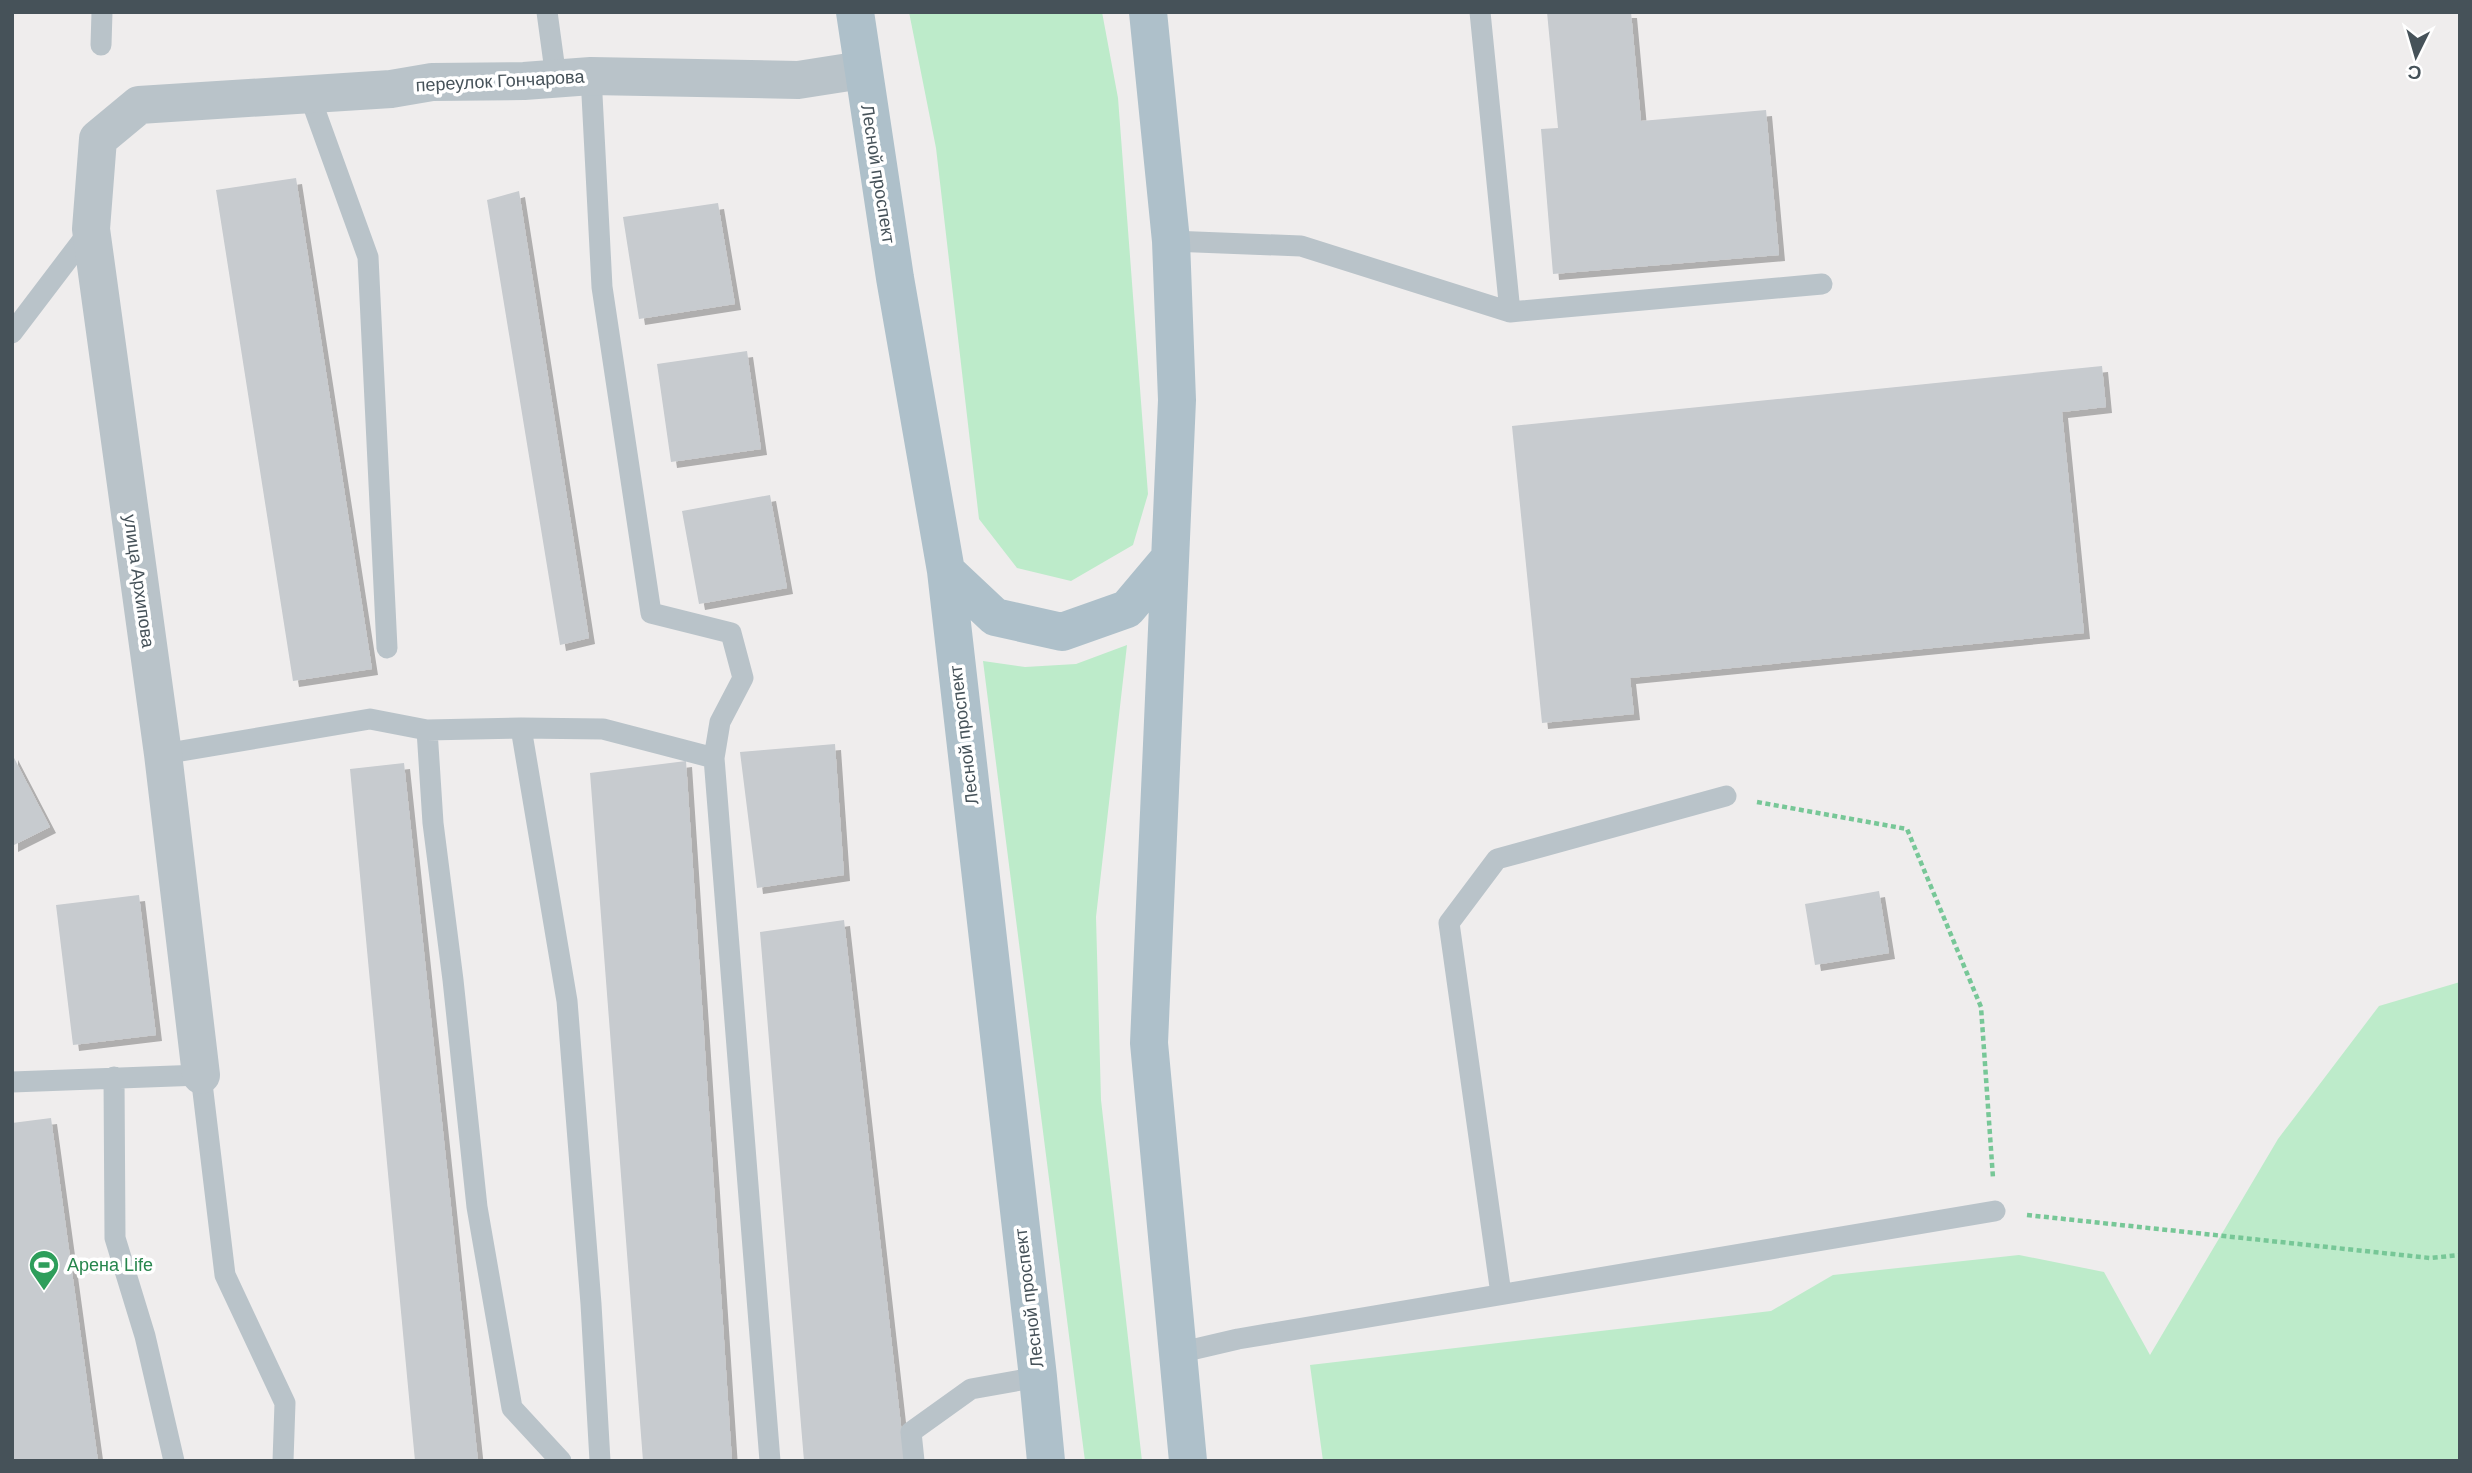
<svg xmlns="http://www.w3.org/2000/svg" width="2472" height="1473" viewBox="0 0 2472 1473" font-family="Helvetica,sans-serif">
<defs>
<filter id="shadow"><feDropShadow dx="6" dy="6" stdDeviation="0" flood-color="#0004"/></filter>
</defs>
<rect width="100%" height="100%" fill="#efeded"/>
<path fill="#bdebca" d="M909,12H1102L1118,98L1148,494L1133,545L1071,581L1017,568L979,519L936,148Z
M1127,645L1096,917L1101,1100L1142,1461H1085L983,661L1025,667L1076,664Z
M2460,982V1461H1323L1310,1365L1771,1311L1833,1275L2019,1255L2104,1272L2150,1355L2278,1139L2379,1006Z"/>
<path fill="#c7cbcf" filter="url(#shadow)" d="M1547,12H1631L1641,121L1766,110L1779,255L1553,274L1541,129L1558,128Z
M296,178L372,669L293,681L216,190Z
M519,191L589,638L560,645L487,200Z
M718,203L735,304L639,319L623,217Z
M747,351L761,449L671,462L657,364Z
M2102,366L2106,407L2062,412L2084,633L1630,678L1634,714L1542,723L1512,426Z
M770,495L787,588L699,604L682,511Z
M835,744L844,875L757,888L740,752Z
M12,754L50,827L12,846Z
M686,761L732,1461H643L590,773Z
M404,763L478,1461H415L350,769Z
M1879,891L1889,953L1815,965L1805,904Z
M139,895L156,1035L73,1045L56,905Z
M844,920L905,1461H804L760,932Z
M51,1118L98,1461H12V1123Z"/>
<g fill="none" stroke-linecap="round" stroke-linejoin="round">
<path stroke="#77c797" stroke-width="4.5" stroke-dasharray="5 3.5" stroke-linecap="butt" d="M1757,802L1907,829L1981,1007L1993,1178
M2027,1215L2430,1258L2460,1255"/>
<path stroke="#b9c3c9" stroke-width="21" d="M547,12L556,78
M1480,12L1510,312
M101,45L102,12
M591,76L602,287L651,613L731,633L743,678L720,722L714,758L770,1461
M309,94L368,257L387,648
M1171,241L1301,246L1510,312L1822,284
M12,333L91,229
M521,728L427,730L433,823L453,980L477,1207L512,1408L561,1461
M163,754L370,719L427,730
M114,1077L115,1238L145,1336L174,1461
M12,1082L201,1075L225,1275L285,1403L283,1461
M1501,1294L1449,923L1497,859L1726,796
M1178,1353L1238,1339L1995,1211
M600,1461L591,1304L567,1001L521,728L603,729L714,758
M914,1461L911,1432L971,1389L1038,1377"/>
<path stroke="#b9c3c9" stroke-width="38" d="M201,1075L163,754L91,229L98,139L139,105L391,89L432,82L524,81L591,76L798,80L862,70"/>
<path stroke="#aec0ca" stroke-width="38" d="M855,12L895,278L946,571L1038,1377L1046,1461
M1148,12L1171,241L1177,400L1149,1043L1188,1461
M946,571L995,617L1062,632L1127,609L1170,558"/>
</g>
<defs>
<g id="stadium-pin" transform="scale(1.575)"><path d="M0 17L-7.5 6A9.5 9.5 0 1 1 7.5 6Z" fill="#2e9e5b" stroke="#fff"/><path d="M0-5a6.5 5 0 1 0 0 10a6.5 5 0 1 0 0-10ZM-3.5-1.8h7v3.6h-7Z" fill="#fff"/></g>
</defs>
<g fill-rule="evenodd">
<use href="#stadium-pin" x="44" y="1265"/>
</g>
<g text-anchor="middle" stroke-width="7" stroke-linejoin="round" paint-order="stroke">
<g font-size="18" fill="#465259" stroke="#fff">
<text transform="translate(500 81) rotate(-3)" y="6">переулок Гончарова</text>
<text transform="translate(878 174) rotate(81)" y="6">Лесной проспект</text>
<text transform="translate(139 581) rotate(82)" y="6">улица Архипова</text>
<text transform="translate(964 735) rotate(-97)" y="6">Лесной проспект</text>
<text transform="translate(1029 1298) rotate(-97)" y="6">Лесной проспект</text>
</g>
<g font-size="18" fill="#27864d" stroke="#fff" text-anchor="start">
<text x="67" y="1271">Арена Life</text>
</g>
</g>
<rect width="2472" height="1473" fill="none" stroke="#465259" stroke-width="28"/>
<g transform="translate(2416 56) rotate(185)" stroke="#ffffff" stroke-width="5" paint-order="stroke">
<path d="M0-5L12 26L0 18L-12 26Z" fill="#465259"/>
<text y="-10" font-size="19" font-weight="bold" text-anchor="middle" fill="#465259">С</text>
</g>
</svg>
